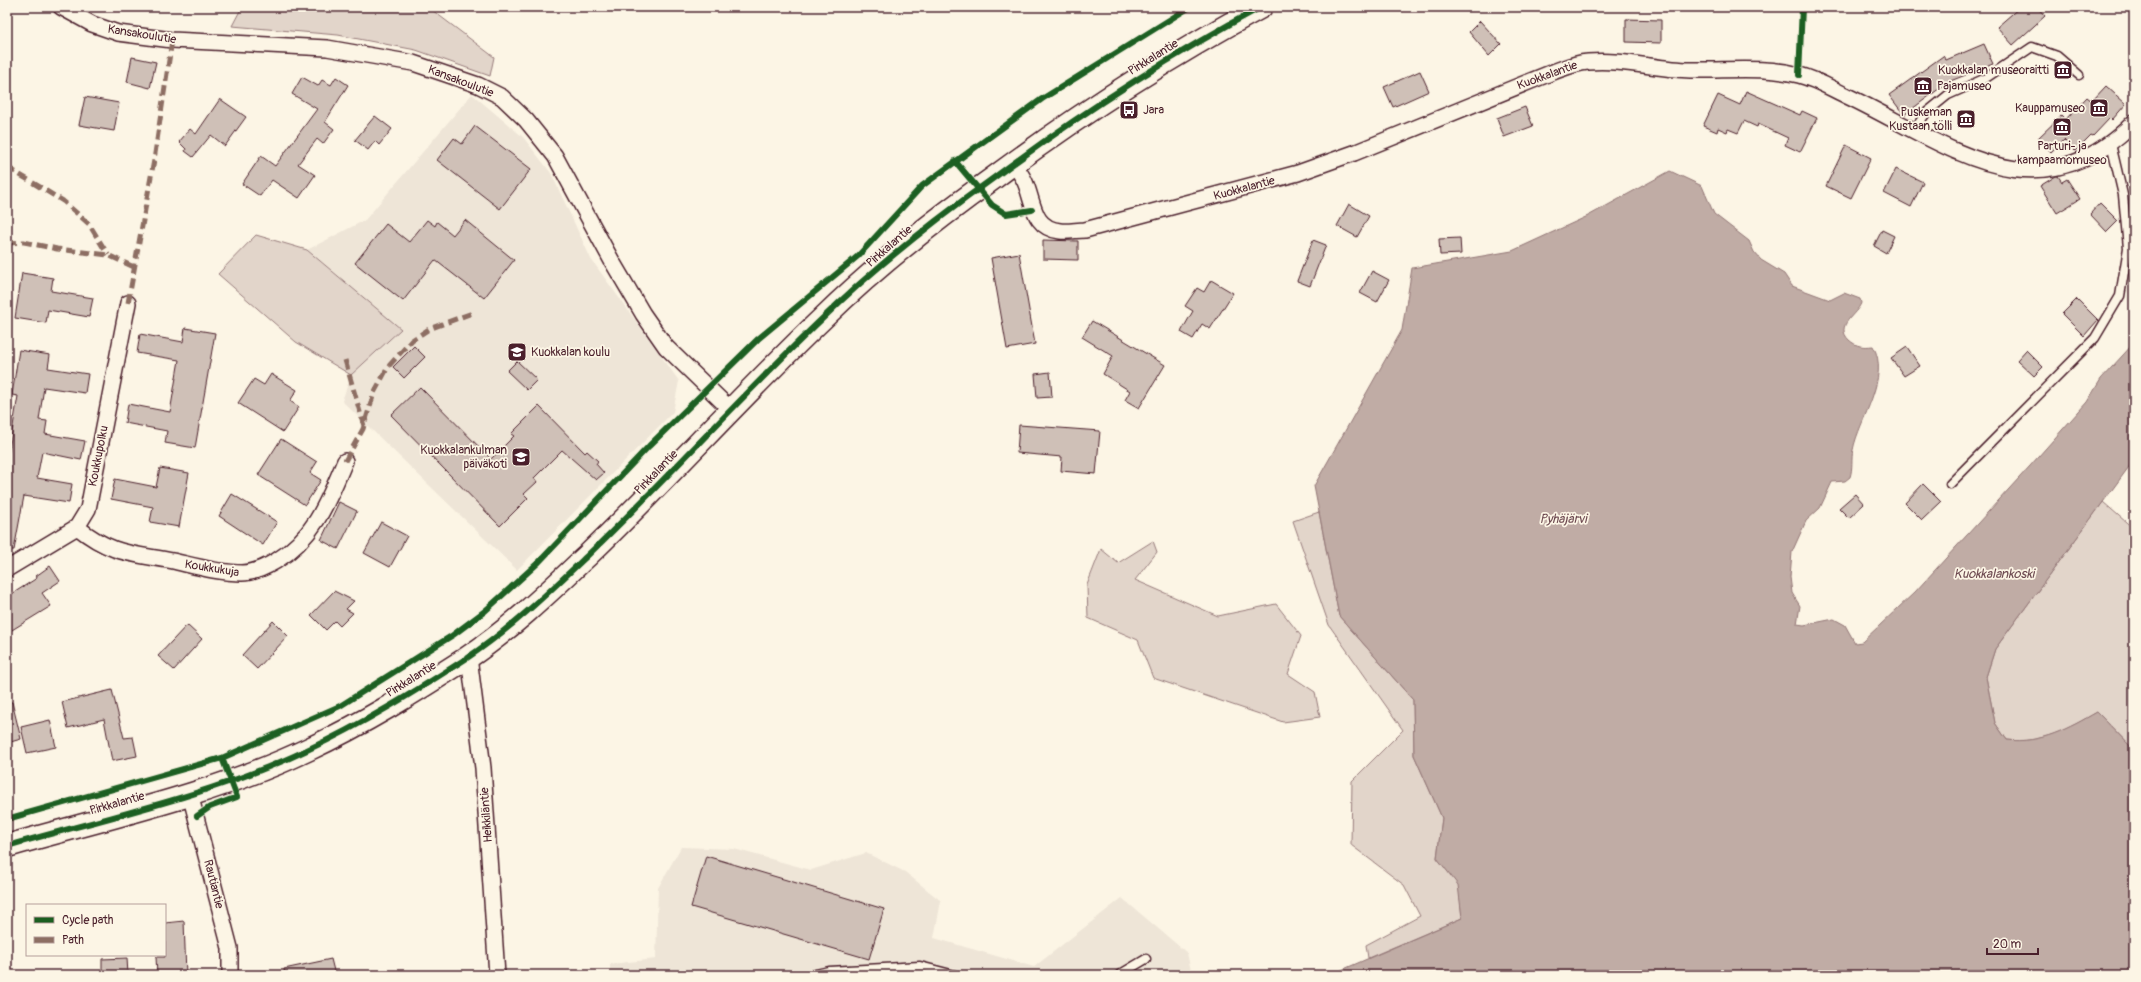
<svg xmlns="http://www.w3.org/2000/svg" width="2141" height="982" viewBox="0 0 2141 982" font-family="Pangolin,sans-serif">
<rect width="100%" height="100%" fill="#fcf5e5"/>
<filter id="ink" filterUnits="userSpaceOnUse"><feTurbulence type="fractalNoise" baseFrequency=".025" numOctaves="2"/><feDisplacementMap in="SourceGraphic" scale="8" xChannelSelector="R" yChannelSelector="G"/><feConvolveMatrix kernelMatrix="1 2 1 2 8 2 1 2 1" color-interpolation-filters="sRGB"/></filter>
<g filter="url(#ink)">
<path fill="#eee5d7" d="M472,94L523,137L551,173L591,259L679,381L673,412L517,570L342,401L351,375L401,329L307,250L365,220Z
M681,847L734,849L811,870L866,853L905,872L941,901L934,938L1034,967L1122,898L1187,953L1192,975H610V964L656,959L658,888Z"/>
<path fill="#e2d5ca" stroke="#967a7a" d="M242,7H428L494,57L490,76L416,50L338,35L232,26Z
M256,235L307,250L401,329L351,375L296,342L218,274Z
M2103,502L2134,529V750L2097,712C2068,729 2042,744 2007,740L1995,723L1986,677L1995,649Z
M1319,512L1339,616L1413,700L1414,755L1442,818L1437,858L1459,885L1462,918L1368,958L1366,945L1420,916L1404,885L1351,845L1352,781L1403,730L1329,625L1293,521Z
M1153,541L1157,552L1135,580L1218,616L1276,604L1301,636L1288,674L1315,692L1320,717L1283,722L1153,678L1138,640L1088,618L1087,585L1101,549L1118,563Z"/>
<path fill="#c0aca5" stroke="#917474" d="M1670,171L1702,186L1714,214L1749,241L1754,252L1761,260L1784,274L1792,286L1830,300L1844,293L1860,299L1861,303C1857,315 1834,325 1849,340C1857,347 1863,347 1873,346C1891,377 1859,419 1853,450C1851,459 1853,468 1850,477L1845,481L1832,482L1820,508L1806,521L1792,552L1790,577L1792,593L1800,606L1797,624L1804,625L1834,619L1845,625L1855,643L1862,642L1915,592L2030,466L2087,402L2101,379L2134,343V460L1995,649L1986,677L1995,723L2007,740C2041,744 2069,728 2097,712L2134,750V975H1330L1462,918L1458,885L1437,858L1442,818L1414,755L1413,700L1339,616L1314,486L1402,330L1412,268L1512,251L1588,216Z"/>
<path fill="#cfc0b7" stroke="#4a1f2b" d="M2020,7H2037L2045,16L2013,45L1997,27Z
M1626,19L1661,20V43L1626,42Z
M1480,21L1501,44L1489,56L1469,32Z
M1984,44L1993,64L1948,82L1904,115L1889,95L1943,56L1946,60Z
M132,57L156,62L150,88L127,82Z
M1420,71L1429,91L1393,107L1384,87Z
M302,77L318,86L322,80L331,85L336,77L348,85L325,122L334,129L323,144L317,139L298,164L315,175L299,198L272,180L260,196L242,184L261,156L275,166L317,109L292,94Z
M2106,86L2126,104L2112,120L2110,118L2093,136L2091,135L2075,151L2064,140L2051,152L2038,138L2062,115L2066,119L2087,97L2092,101Z
M1746,91L1800,115L1802,111L1817,118L1800,152L1785,145L1788,138L1758,124L1757,127L1744,121L1738,133L1728,129L1727,132L1718,128L1717,132L1703,126L1718,95L1740,105Z
M85,97L119,103L114,131L79,125Z
M220,99L246,117L225,146L211,135L193,157L185,151L186,149L179,142L190,129L196,134Z
M1525,107L1533,126L1504,137L1497,118Z
M375,116L392,129L379,145L375,141L368,150L355,140Z
M475,126L531,169L500,209L437,160L454,138L462,144Z
M1846,145L1871,158L1851,198L1826,186Z
M1896,169L1923,182L1911,207L1884,193Z
M2056,176H2058L2062,182L2067,179L2080,199L2057,213L2040,186Z
M2100,203L2118,221L2107,232L2090,214Z
M1349,204L1369,216L1357,237L1337,226Z
M427,220L435,226L437,222L453,235L465,220L514,260L484,298L435,260L403,301L355,263L386,224L409,242Z
M1882,230L1894,236L1886,253L1874,246Z
M1460,238L1461,254L1440,255L1439,239Z
M1043,240L1078,241V260L1043,259Z
M1313,240L1326,245L1310,286L1297,281Z
M1019,253L1035,344L1007,349L991,258Z
M1372,271L1389,280L1377,302L1360,293Z
M22,273L53,278L51,291L93,298L89,317L48,310L46,323L15,318Z
M1211,280L1233,293L1210,329L1202,324L1193,339L1181,332L1193,311L1185,306L1197,288L1204,292Z
M2077,299L2098,320L2084,336L2062,314Z
M1092,321L1165,365L1139,408L1125,400L1130,391L1103,374L1113,356L1082,337Z
M185,328L215,333L195,448L165,443L167,431L125,423L128,404L170,412L179,360L137,353L140,334L183,342Z
M414,346L425,357L404,378L393,367Z
M1907,347L1920,366L1904,376L1891,358Z
M19,350L50,355L48,368L88,374L85,393L44,387L39,420L47,421L45,434L85,441L81,460L42,452L37,478L72,484L69,503L24,496L14,550H7V462L18,396L12,395Z
M2026,350L2043,367L2034,376L2017,360Z
M517,361L537,380L527,390L507,371Z
M1050,372L1052,397L1037,398L1035,374Z
M271,374L297,390L290,401L299,407L283,432L238,403L254,379L264,385Z
M420,387L491,459L514,436L511,434L539,406L585,453L587,451L598,461L596,464L604,473L596,480L562,450L534,478L537,482L524,494L528,498L500,526L391,415Z
M1019,425L1100,431L1096,474L1061,471L1062,457L1017,453Z
M281,439L317,462L310,473L321,480L305,505L258,475Z
M160,468L189,473L179,527L150,522L153,507L111,499L115,479L156,487Z
M1923,484L1941,502L1922,520L1905,503Z
M232,494L277,522L263,545L219,516Z
M1855,494L1864,504L1849,518L1839,508Z
M339,502L357,511L338,549L321,540Z
M381,522L407,536L390,567L364,553Z
M50,566L60,581L42,593L51,606L7,633V597L37,578L36,576Z
M334,591L354,601L346,609L353,613L340,626L335,621L326,630L311,615Z
M273,621L288,636L257,669L242,655Z
M187,625L202,639L174,670L158,656Z
M112,690L124,738L133,737L137,756L112,761L104,719L68,728L62,702Z
M7,702H12L21,739L7,743Z
M50,720L56,747L27,753L21,727Z
M706,856L884,909L869,959L691,907Z
M184,921L186,975H157L156,957H165V923Z
M127,958L128,975H102V959Z
M331,959L335,975H285L284,969Z"/>
<g fill="none" stroke-linecap="round" stroke-linejoin="round">
<g stroke="#4a1f2b" stroke-width="11">
<path id="lane" d="M1913,131L1927,112L1948,95L1986,78L2032,47L2057,56L2079,75
M1950,484L2095,338L2120,296L2128,248L2123,195L2111,144
M811,975L829,971L920,966L955,975
M1119,975L1146,959"/>
</g>
<g stroke="#4a1f2b" stroke-width="18">
<path id="street" d="M61,7L92,24L118,33L172,40L327,48L413,63L478,85L502,97L526,120L555,156L613,263L643,314L666,347L731,410
M1014,163C1017,169 1022,175 1025,182C1034,202 1032,228 1060,231C1068,232 1077,230 1085,230L1298,173L1354,153L1553,72C1564,68 1575,63 1588,62C1622,59 1657,69 1690,70C1725,71 1764,66 1799,75C1816,79 1832,89 1847,96C1946,143 2036,221 2134,122
M77,527C112,555 131,553 173,561C195,566 219,573 242,573C253,573 266,567 276,561C315,537 328,501 345,461
M7,569L77,527L88,509L128,303
M469,657L483,768L497,975
M190,794L230,948V975"/>
</g>
<g stroke="#4a1f2b" stroke-width="25">
<path id="secondary" d="M7,846C105,818 215,794 307,750C363,724 416,691 467,658C512,628 551,590 590,553C669,477 743,394 823,318C876,266 935,220 995,177C1080,114 1168,57 1261,7"/>
</g>
<use href="#lane" stroke="#fcf5e5" stroke-width="8"/>
<use href="#street" stroke="#fcf5e5" stroke-width="15"/>
<use href="#secondary" stroke="#fcf5e5" stroke-width="22"/>
<path stroke="#8d6e63" stroke-width="5" stroke-dasharray="10 5" stroke-linecap="butt" d="M7,167L63,201L89,224L108,255
M7,243L24,242L57,249L108,255L134,267
M128,303L154,160L172,40
M345,360L364,426
M345,461L363,429L374,393L388,367L412,340L429,329L475,312"/>
<g stroke="#fcf5e5" stroke-width="8">
<path id="cycleway" d="M1799,75L1802,7
M955,161L992,205L1006,214L1032,210
M197,816L210,807L237,797L222,758
M7,819L222,758L340,706L453,635L485,611L539,562L649,446L758,339L858,256L922,186L1042,99L1190,7
M7,846C105,818 215,794 307,750C363,724 416,691 467,658C512,628 551,590 590,553C669,477 743,394 823,318C876,266 935,220 995,177C1080,114 1168,57 1261,7"/>
</g>
<use href="#cycleway" stroke="#1b5e20" stroke-width="6"/>
</g>
</g>
<defs>
<g id="museum-square" transform="scale(1)"><rect x="-9" y="-9" width="18" height="18" rx="4" fill="#4a1f2b" stroke="#fcf5e5"/><path d="M0-6L6-3V-2H-6V-3ZM-5-1h2V3h-2ZM-1-1h2V3h-2ZM3-1h2V3H3ZM-6 4H6V6H-6Z" fill="#fff"/></g>
<g id="bus-square" transform="scale(1)"><rect x="-9" y="-9" width="18" height="18" rx="4" fill="#4a1f2b" stroke="#fcf5e5"/><path d="M-5-6H5V4H4V6H2V4H-2V6H-4V4H-5ZM-3.5-4V0h7V-4ZM-3.5 1.2v1.5H-2V1.2ZM2 1.2v1.5H3.5V1.2Z" fill="#fff"/></g>
<g id="school-square" transform="scale(1)"><rect x="-9" y="-9" width="18" height="18" rx="4" fill="#4a1f2b" stroke="#fcf5e5"/><path d="M0-5L7-2L0 1L-7-2ZM-4 1L0 2.5L4 1V4Q0 6-4 4Z" fill="#fff"/></g>
</defs>
<g fill-rule="evenodd">
<use href="#museum-square" x="2063" y="70"/>
<use href="#museum-square" x="1923" y="86"/>
<use href="#museum-square" x="2099" y="108"/>
<use href="#bus-square" x="1129" y="110"/>
<use href="#museum-square" x="1966" y="119"/>
<use href="#museum-square" x="2062" y="127"/>
<use href="#school-square" x="517" y="352"/>
<use href="#school-square" x="521" y="457"/>
</g>
<g text-anchor="middle" stroke-width="3.5" stroke-linejoin="round" paint-order="stroke">
<g font-size="12" fill="#4a1f2b" stroke="#fcf5e5">
<text transform="translate(142 34) rotate(9)" y="4">Kansakoulutie</text>
<text transform="translate(1153 57) rotate(-32)" y="4">Pirkkalantie</text>
<text transform="translate(1547 75) rotate(-20)" y="4">Kuokkalantie</text>
<text transform="translate(461 81) rotate(21)" y="4">Kansakoulutie</text>
<text transform="translate(1244 188) rotate(-15)" y="4">Kuokkalantie</text>
<text transform="translate(889 246) rotate(-41)" y="4">Pirkkalantie</text>
<text transform="translate(98 456) rotate(-79)" y="4">Koukkupolku</text>
<text transform="translate(656 472) rotate(-46)" y="4">Pirkkalantie</text>
<text transform="translate(212 568) rotate(9)" y="4">Koukkukuja</text>
<text transform="translate(411 679) rotate(-32)" y="4">Pirkkalantie</text>
<text transform="translate(117 803) rotate(-16)" y="4">Pirkkalantie</text>
<text transform="translate(486 815) rotate(-94)" y="4">Heikkiläntie</text>
<text transform="translate(214 884) rotate(76)" y="4">Rautiantie</text>
</g>
<g font-size="12" fill="#4a1f2b" stroke="#fcf5e5" text-anchor="end">
<text x="2049" y="74">Kuokkalan museoraitti</text>
<text x="1937" y="90" text-anchor="start">Pajamuseo</text>
<text x="2085" y="112">Kauppamuseo</text>
<text x="1143" y="114" text-anchor="start">Jara</text>
<text x="1952" y="116">Puskeman<tspan x="1952" dy="14">Kustaan tölli</tspan></text>
<text x="2062" y="150" text-anchor="middle">Parturi- ja<tspan x="2062" dy="14">kampaamomuseo</tspan></text>
<text x="531" y="356" text-anchor="start">Kuokkalan koulu</text>
<text x="507" y="454">Kuokkalankulman<tspan x="507" dy="14">päiväkoti</tspan></text>
</g>
<g font-size="13" font-style="italic" fill="#6d4950" stroke="#fcf5e5">
<text x="1563" y="523">Pyhäjärvi</text>
<text x="1994" y="578">Kuokkalankoski</text>
</g>
</g>
<rect width="2141" height="982" fill="none" stroke="#fcf5e5" stroke-width="24"/>
<rect x="12" y="12" width="2117" height="958" fill="none" stroke="#4a1f2b" stroke-width="1.5" filter="url(#ink)"/>
<rect x="26" y="904" width="140" height="52" fill="#fcf5e5" stroke="#b59f9b"/>
<rect x="34" y="917" width="20" height="6" fill="#1b5e20" stroke="#b59f9b"/>
<text x="62" y="924" font-size="12" fill="#4a1f2b">Cycle path</text>
<rect x="34" y="937" width="20" height="6" fill="#8d6e63" stroke="#b59f9b"/>
<text x="62" y="944" font-size="12" fill="#4a1f2b">Path</text>
<path d="M1987 948v6h51v-6" fill="none" stroke="#4a1f2b" stroke-width="2"/>
<text x="1993" y="948" font-size="12" fill="#4a1f2b" stroke="#fcf5e5" stroke-width="3" paint-order="stroke">20 m</text>
</svg>
